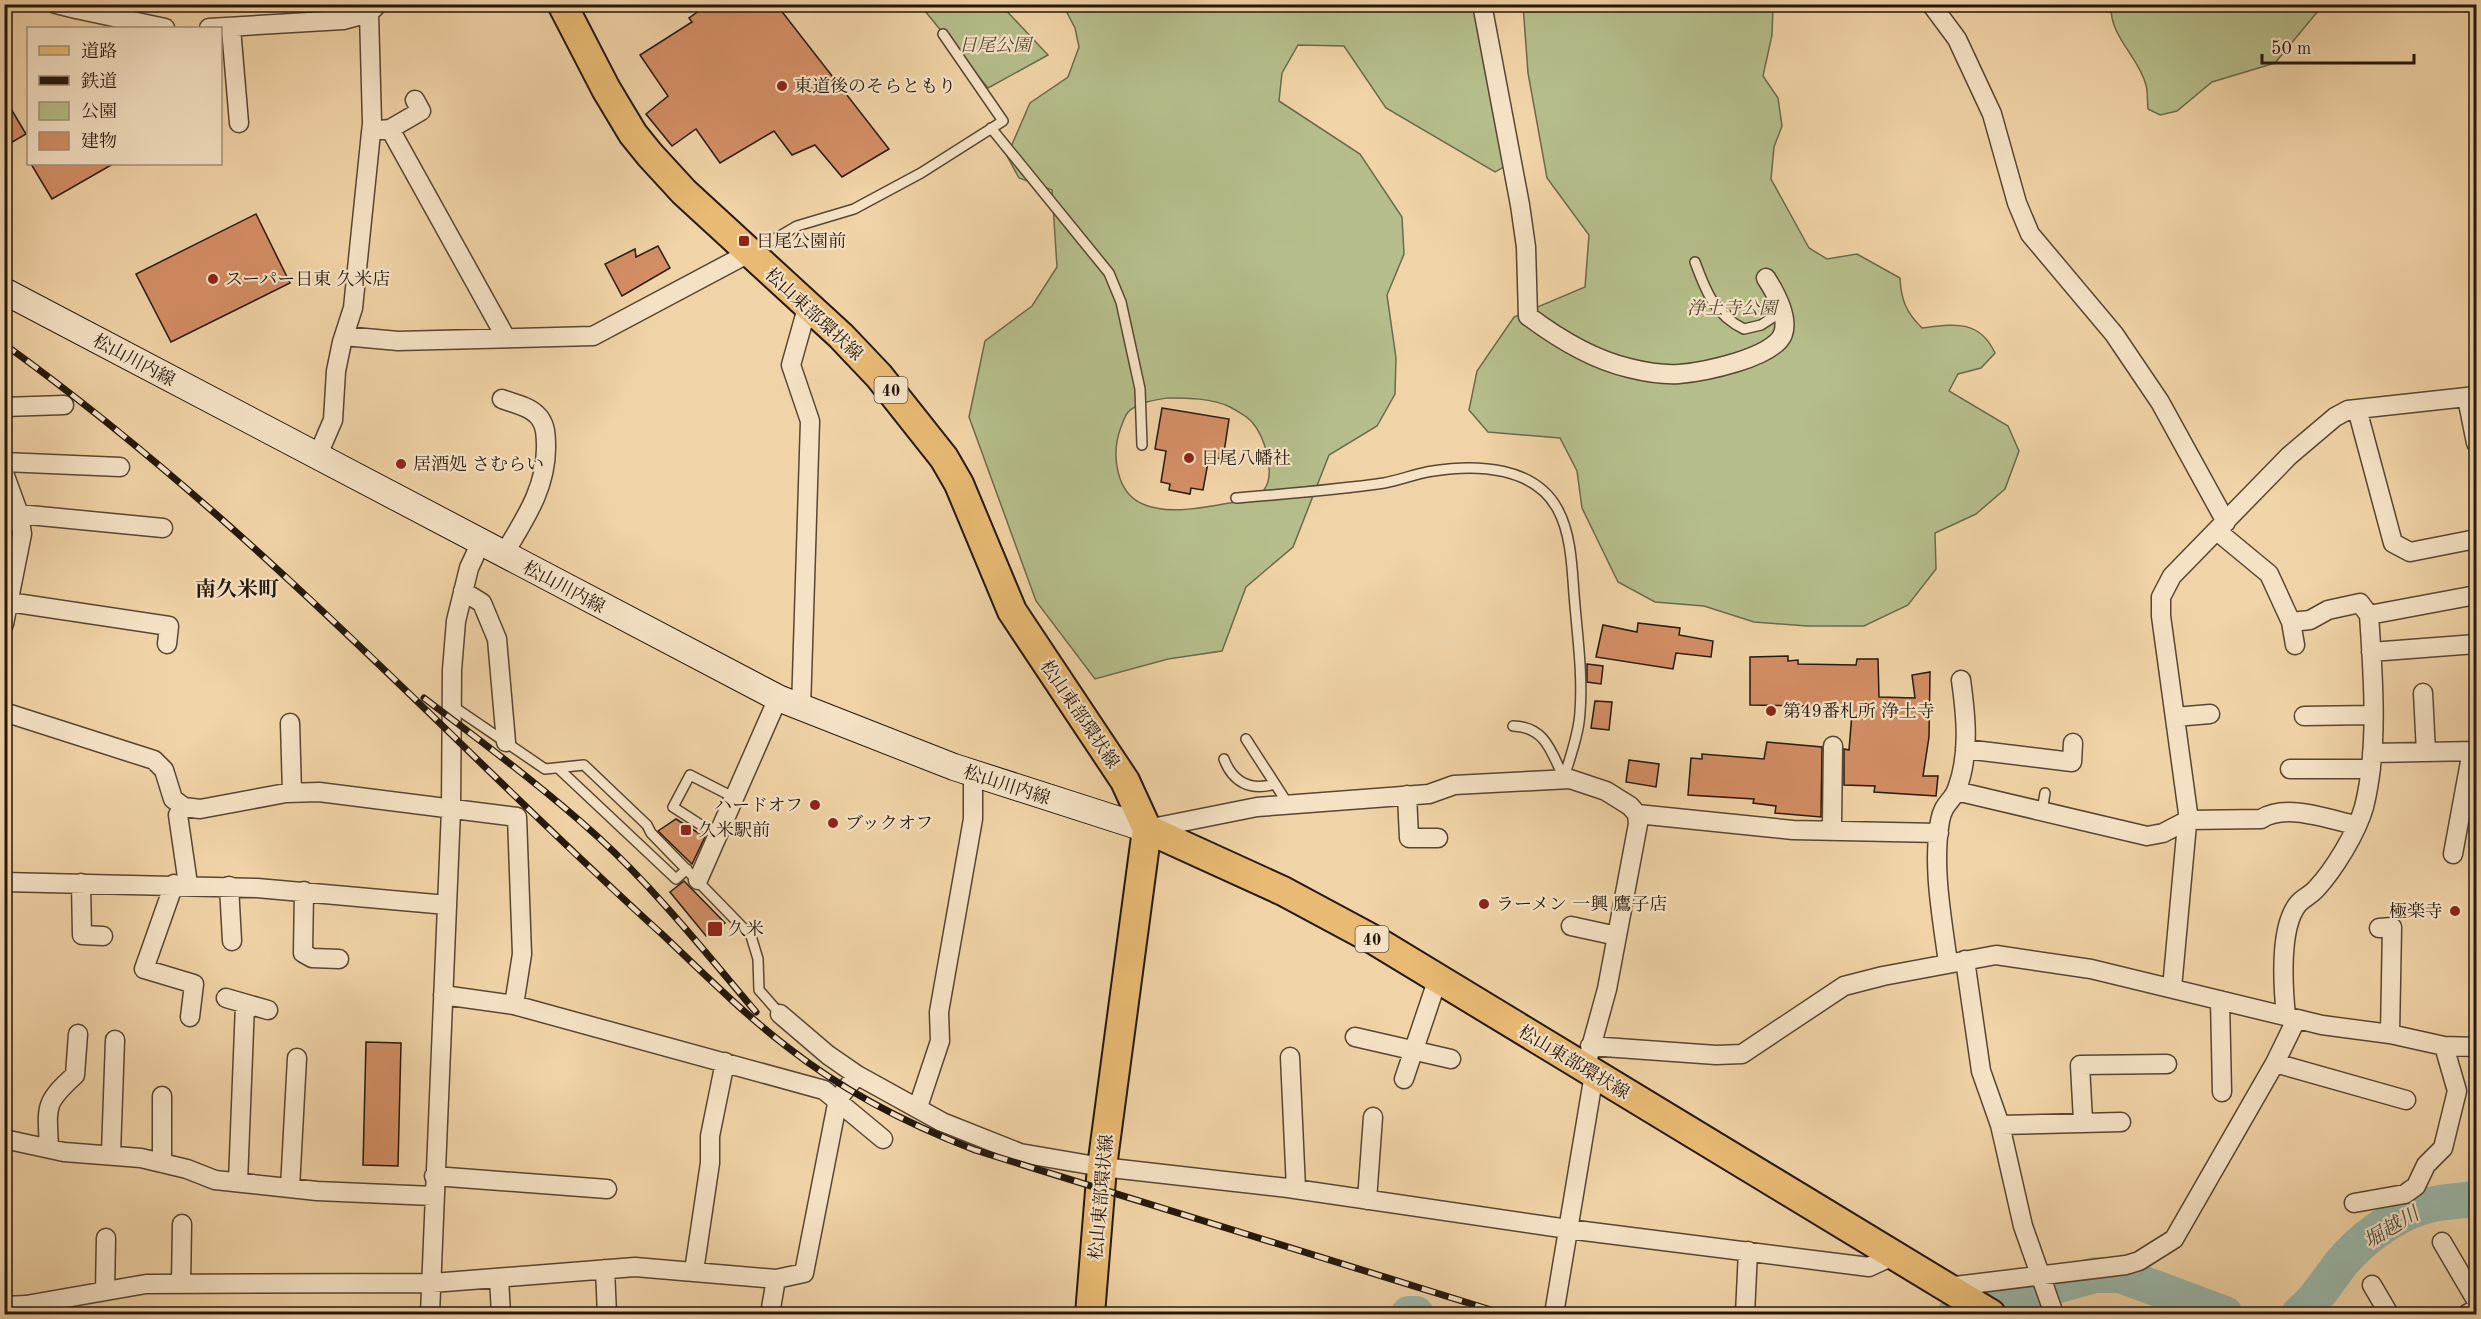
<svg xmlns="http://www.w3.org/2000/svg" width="2481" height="1319" viewBox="0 0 2481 1319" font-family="'Old Standard TT','Noto Serif JP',serif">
<rect width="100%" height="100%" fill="#f0d3a6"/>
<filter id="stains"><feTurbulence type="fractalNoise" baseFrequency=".00333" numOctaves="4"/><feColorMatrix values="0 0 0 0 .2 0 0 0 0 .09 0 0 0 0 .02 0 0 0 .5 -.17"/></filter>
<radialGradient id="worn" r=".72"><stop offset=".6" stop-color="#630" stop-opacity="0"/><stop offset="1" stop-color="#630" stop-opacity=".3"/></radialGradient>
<path fill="#b5be8a" stroke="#6c6a4a" stroke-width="1.5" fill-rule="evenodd" d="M920,5H1001L1048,55L988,88Z
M1063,5H1473L1513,162L1495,172L1386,108L1344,46L1298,45L1282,73L1279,101L1360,154L1402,217L1404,254L1387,295L1396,358L1395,394L1377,426L1329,455L1293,547L1246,587L1222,651L1168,659L1095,679L1036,601L969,417L985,341L1032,306L1057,267L1052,190L1019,178L1007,156L1030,103L1068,77L1079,47L1075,28ZM1167,398C1187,398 1212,398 1230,407C1237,411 1247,416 1252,422C1265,437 1276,474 1264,490C1256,500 1242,501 1230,503C1204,507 1171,515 1145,505C1115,494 1111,453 1121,427C1123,422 1125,415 1129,411C1140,402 1154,400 1167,398Z
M1523,5H1773L1772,35L1763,76L1778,98L1782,126L1774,147L1771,179L1809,248L1827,259L1857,254L1900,278C1901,300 1906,312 1922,328C1954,324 1979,319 1995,353L1981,368L1958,374L1949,391L2008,426L2019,451L2005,489L1976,514L1935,533L1936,569L1908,605L1864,626H1807L1754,622L1704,606L1655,602L1618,582L1582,508L1577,471L1560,438L1488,432L1469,410L1477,371L1514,317L1585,287L1589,235L1547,178L1528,73Z
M2111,5V4L2323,5L2275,63L2212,82L2177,111L2160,115L2148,109C2147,101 2148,92 2146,85C2139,57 2109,36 2111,5Z"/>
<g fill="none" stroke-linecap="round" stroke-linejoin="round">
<path stroke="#9ab7a9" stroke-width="36" d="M1409,1314H1416
M1955,1314L2095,1275H2120L2225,1314
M2299,1314C2318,1298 2325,1284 2340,1265C2359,1241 2392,1216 2422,1207C2439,1201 2459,1201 2476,1199"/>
</g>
<path fill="#d48e65" stroke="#24170b" stroke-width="1.5" d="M709,4H776L889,149L842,177L815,145L792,155L774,131L720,163L696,129L672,146L646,114L668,96L640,55L692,22L689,18Z
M4,97L26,134L4,147Z
M31,164H113L52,199Z
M256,214L290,283L171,342L136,274Z
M658,246L670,268L622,296L605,264L635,249L636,257Z
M1162,408L1229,419L1223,459L1209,457L1203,490L1191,488L1190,494L1169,490L1170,484L1161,482L1166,451L1155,449Z
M1638,623L1680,628L1679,635L1713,641L1711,657L1676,653L1673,669L1596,657L1603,625L1637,632Z
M1788,656V661L1798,660V664L1856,665L1857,659H1878L1879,697L1915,698L1912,675L1930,672L1929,737L1923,776H1938L1936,796L1874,792L1875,786L1844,785V749L1849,750L1852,713L1817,714V710H1808V706L1750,705V657Z
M1587,664L1603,666L1601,684L1587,682Z
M1595,701L1612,702L1609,730L1591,728Z
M1767,742L1822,747L1821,817L1775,813L1776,806L1753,803L1754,799L1688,795L1691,758L1702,759V754L1764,759Z
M1629,760L1659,764L1656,787L1626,782Z
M676,819L705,837L692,864L658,831Z
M684,881L725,923L710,935L706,936L670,892Z
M366,1042L401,1043L398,1166L363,1165Z"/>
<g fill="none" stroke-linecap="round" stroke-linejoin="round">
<g stroke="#574632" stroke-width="12">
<path id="service" d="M991,128L1109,273L1121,302L1140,389L1142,445
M754,251L797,226L854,209L921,173L1003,121L943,34
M1695,262C1706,292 1715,315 1744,329L1761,325L1781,312
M1236,498C1285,494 1335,490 1384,483C1401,480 1417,473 1433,471C1476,464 1535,466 1558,510C1571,534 1572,567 1574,594C1577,633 1583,674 1580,712C1579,734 1570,757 1564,778
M451,705L545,769L584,765L647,825L651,833L751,936L758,959L759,990L780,1014
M1513,726C1546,727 1551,752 1564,778
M1246,739L1288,804
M1224,759C1233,783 1251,791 1275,784
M558,768L676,879L687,869
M2042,811L2045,793
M718,836L673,807L690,775L735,798"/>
</g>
<g stroke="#574632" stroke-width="21">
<path id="minor" d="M56,4L76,9
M76,4V9L165,28
M1482,4L1520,205L1526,247L1528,316C1556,337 1594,360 1629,368C1645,372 1663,375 1679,374C1703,372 1774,358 1783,334C1789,317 1775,292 1766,278
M1931,4L1957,39L1992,114L2017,203L2030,234L2114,334L2160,402L2226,522
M209,28L343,20L369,13L378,4
M231,28L239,123
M390,129L506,338
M380,130L390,129L421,111L415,100
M344,336L398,341L593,336L749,253
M2467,398L2476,443
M502,399C512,403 528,406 536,414C546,423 546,435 546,448C546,489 524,520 504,554
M4,407L64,405
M2357,409L2393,543L2410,552L2476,539
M317,457L333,420L336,371L342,342L353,308L372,123L369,13
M4,462L120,467
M4,473L19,514L22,534L4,624
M19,514L163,528
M2217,531L2269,574L2291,622L2295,645
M463,591L482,603L497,639L506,742
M9,602L169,626L167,644
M2369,615L2476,595
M2371,652L2476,644
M2423,693L2426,752
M801,709L810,421L791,365L807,308
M4,712L154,760L164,770L173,799L184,807L200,809L286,793L319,792L517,817L522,954L514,1005
M2304,716L2372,715
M2175,717L2210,714
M290,723L292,793
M1965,749L2072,762L2073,743
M2372,753L2476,751
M2290,769H2371
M1956,791L2147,836L2163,833L2188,820L2261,819C2287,803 2327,819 2355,825
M1407,795L1409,838H1438
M184,807L178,815L188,884
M1637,814L1793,830L1939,833
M1147,829L1257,807L1429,794L1454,785L1570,779L1606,791L1630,806L1637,814L1638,824L1607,989L1588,1058
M1828,830L1832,823L1833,746
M2453,854L2472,751
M698,880L778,698
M4,882L257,888L447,905
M81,883L82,935L103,936
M174,884L144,969L194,984L190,1017
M229,886L232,941
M304,891L303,953L312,958L339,959
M1571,926L1617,936
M2379,928L2392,927L2390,1034
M1965,960L1981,1071L2000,1125L2023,1226L2054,1314
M1948,963C1942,917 1932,867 1940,821C1943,803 1953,801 1957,789C1970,754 1966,716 1961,680
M2172,988L2188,813L2161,616V597L2172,576L2289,456L2335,417L2348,410L2476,396
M443,995L514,1005L824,1090L883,1139
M226,998L268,1010
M2220,1000L2222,1092
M780,1014L828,1055L857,1075L942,1122L1020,1153L1102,1167L1288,1188L1568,1229L1869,1267L1893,1256
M2286,1016C2283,987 2279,927 2298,904C2303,898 2311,895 2316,889C2334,870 2357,832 2364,807C2379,748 2373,675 2369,615L2360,603L2328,610L2310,620L2291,622
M1355,1037L1451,1059
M1590,1046L1716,1055L1742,1054L1844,986L1883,976L1996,955L2091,969L2322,1025L2390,1034L2444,1046L2476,1047
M1290,1057L1296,1189
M2275,1063L2406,1100
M1404,1079L1438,978
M918,1107L940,1041L939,1012L973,819V774
M2083,1121L2080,1065L2167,1064
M2000,1125L2121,1122
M4,1139L64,1152L141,1158L187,1169L215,1180L317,1191L433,1196
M49,1147C47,1106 44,1103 75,1075L78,1034
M111,1153L115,1040
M162,1163V1096
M434,1176L607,1189
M238,1182L245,1004
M290,1188L297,1058
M1367,1200L1373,1117
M2354,1203L2405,1194L2416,1186L2426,1165L2443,1148L2457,1091L2444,1046
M2442,1242L2476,1300
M605,1269L607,1314
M694,1271L710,1163V1136L725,1062
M499,1278L501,1314
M181,1284L182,1224
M2372,1285L2389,1314
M1947,1287L2126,1265L2139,1261L2174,1239L2275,1063L2296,1020
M105,1291L106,1238
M4,1306L26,1305L146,1284L432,1283L635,1267L776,1279L804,1273L838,1099L857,1075
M430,1314L451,810L452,670L456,621L469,568L481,542
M770,1314L776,1279
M1554,1314L1594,1074
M1742,1314H1745L1748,1251
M2467,1314L2476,1309"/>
</g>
<g stroke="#24170b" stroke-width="28">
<path id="secondary" d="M4,291L778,698L954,767L1147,829"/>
</g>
<g stroke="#24170b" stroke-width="32">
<path id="primary" d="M562,4L606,89L633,134L650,155L684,192L841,336L879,376L944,458L959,484L1012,611L1125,781L1147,829L1102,1167L1090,1314
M1147,829L1283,891L1376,941L1991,1314"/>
</g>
<use href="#service" stroke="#f5e2c5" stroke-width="9"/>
<use href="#minor" stroke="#f5e2c5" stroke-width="18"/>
<use href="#secondary" stroke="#f5e2c5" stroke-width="26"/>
<use href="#primary" stroke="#e8ba73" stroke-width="28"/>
<g stroke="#24170b" stroke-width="7">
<path id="rail" d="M4,344C179,470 333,619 487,769C545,825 603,881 663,935C703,973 742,1012 786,1046C843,1091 907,1124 975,1150L1504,1314
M424,698C483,743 543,787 598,837C656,890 705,952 756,1012"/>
</g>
<use href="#rail" stroke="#f5e2c5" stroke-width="4.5" stroke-dasharray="14" stroke-linecap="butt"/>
</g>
<g fill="#8f2418" stroke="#f5e2c5" stroke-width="2">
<circle cx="782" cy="86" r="6"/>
<rect x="738" y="235" width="12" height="12" rx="3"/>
<circle cx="213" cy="279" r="6"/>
<circle cx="1189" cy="458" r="6"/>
<circle cx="401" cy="464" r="6"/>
<circle cx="1771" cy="711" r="6"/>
<circle cx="815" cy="805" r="6"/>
<circle cx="833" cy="823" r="6"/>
<rect x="680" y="824" width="12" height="12" rx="3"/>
<circle cx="1484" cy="904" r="6"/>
<circle cx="2455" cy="911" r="6"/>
<rect x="707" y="921" width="16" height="16" rx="3"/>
</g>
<g text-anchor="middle" stroke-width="4.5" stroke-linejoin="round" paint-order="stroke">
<g fill="#f5e2c5" stroke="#635443" stroke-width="1.5">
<rect x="874.5" y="377" width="33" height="26" rx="4.5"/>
<rect x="1355.5" y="926" width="33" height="26" rx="4.5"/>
</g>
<g font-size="16" font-weight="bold" fill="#24170b">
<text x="891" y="396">40</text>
<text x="1372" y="945">40</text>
</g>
<g font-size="18" font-style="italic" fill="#504931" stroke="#f5e2c5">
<text x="995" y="51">日尾公園</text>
<text x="1732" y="314">浄土寺公園</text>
</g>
<g font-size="18" fill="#24170b" stroke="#f5e2c5" text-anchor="start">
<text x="794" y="92">東道後のそらともり</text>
<text x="756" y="247">日尾公園前</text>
<text x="225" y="285">スーパー日東 久米店</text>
<text x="1201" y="464">日尾八幡社</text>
<text x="413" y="470">居酒処 さむらい</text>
<text x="1783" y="717">第49番札所 浄土寺</text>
<text x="803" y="811" text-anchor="end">ハードオフ</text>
<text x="845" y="829">ブックオフ</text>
<text x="698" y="836">久米駅前</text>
<text x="1496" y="910">ラーメン 一興 鷹子店</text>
<text x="2443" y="917" text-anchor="end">極楽寺</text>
<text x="728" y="935">久米</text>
</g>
<g font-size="18" fill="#24170b" stroke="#f5e2c5">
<text transform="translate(814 314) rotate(43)" y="6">松山東部環状線</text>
<text transform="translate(134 360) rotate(28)" y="6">松山川内線</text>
<text transform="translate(564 587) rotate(28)" y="6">松山川内線</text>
<text transform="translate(1080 714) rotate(56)" y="6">松山東部環状線</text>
<text transform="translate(1007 785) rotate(18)" y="6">松山川内線</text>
<text transform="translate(1574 1062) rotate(31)" y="6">松山東部環状線</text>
<text transform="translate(1101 1197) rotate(-85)" y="6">松山東部環状線</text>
</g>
<g font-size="20" font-style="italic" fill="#4d4f42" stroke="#f5e2c5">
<text transform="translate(2391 1227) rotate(-31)" y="7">堀越川</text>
</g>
<g font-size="21" font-weight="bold" fill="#24170b" stroke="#f5e2c5">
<text x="237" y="596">南久米町</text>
</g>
</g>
<rect width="2481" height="1319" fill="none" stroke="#f0d3a6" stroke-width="24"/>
<rect x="6" y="6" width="2469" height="1307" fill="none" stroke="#24170b" stroke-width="3"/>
<rect x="12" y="12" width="2457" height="1295" fill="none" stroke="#24170b" stroke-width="1.5"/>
<rect x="27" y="27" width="195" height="138" fill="#f5e2c5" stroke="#a1917b" stroke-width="1.5"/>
<rect x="39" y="46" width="30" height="9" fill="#e8ba73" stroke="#a1917b" stroke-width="1.5"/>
<text x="81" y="57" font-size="18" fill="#24170b">道路</text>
<rect x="39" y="76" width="30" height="9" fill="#24170b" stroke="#a1917b" stroke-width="1.5"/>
<text x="81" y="87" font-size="18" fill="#24170b">鉄道</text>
<rect x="39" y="102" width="30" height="18" fill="#b5be8a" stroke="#a1917b" stroke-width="1.5"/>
<text x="81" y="117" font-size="18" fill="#24170b">公園</text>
<rect x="39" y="132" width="30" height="18" fill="#d48e65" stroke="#a1917b" stroke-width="1.5"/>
<text x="81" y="147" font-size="18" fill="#24170b">建物</text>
<path d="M2262 54v9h152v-9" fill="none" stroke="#24170b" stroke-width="3"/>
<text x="2271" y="54" font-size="18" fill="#24170b" stroke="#f5e2c5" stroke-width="4.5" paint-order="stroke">50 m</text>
<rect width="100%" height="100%" filter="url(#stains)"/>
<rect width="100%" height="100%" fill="url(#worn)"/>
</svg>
